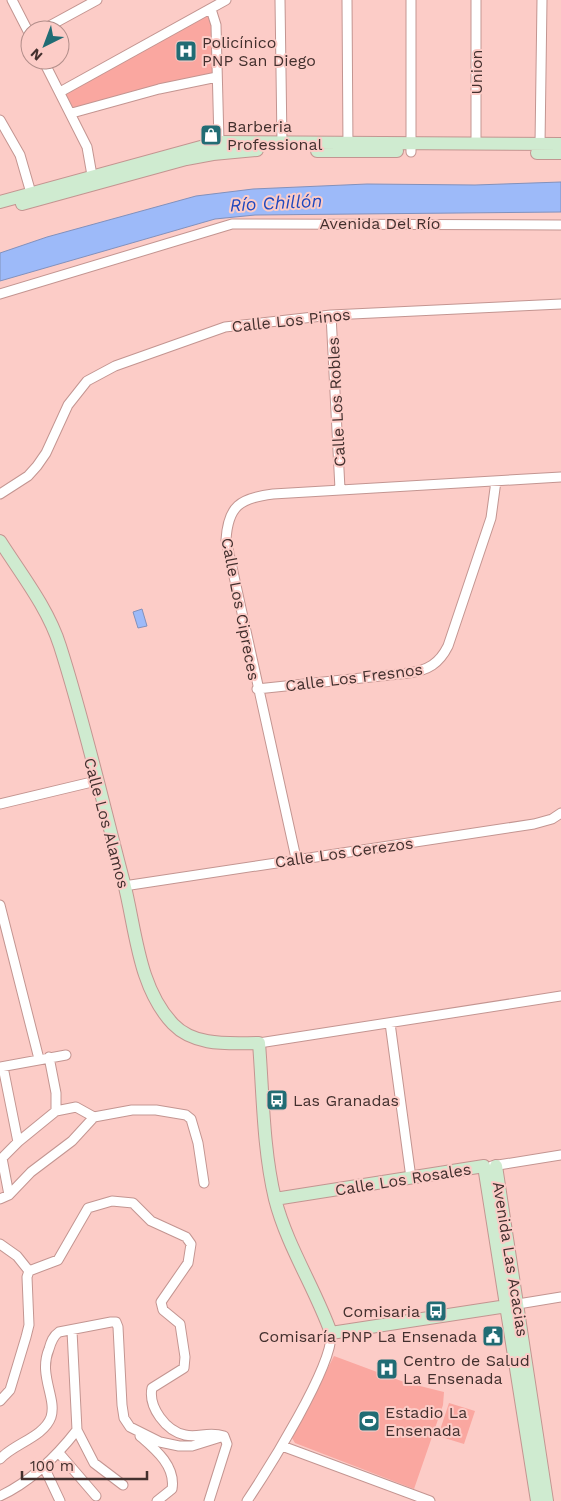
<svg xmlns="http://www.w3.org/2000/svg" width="561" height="1501" viewBox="0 0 561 1501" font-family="'Work Sans',sans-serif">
<rect width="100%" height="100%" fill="#fcccc7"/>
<path fill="#faa7a0" d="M209,13L213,27L215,75L73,110L64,93Z
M334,1356L404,1382L444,1392L443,1405L414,1489L295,1443L292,1438Z
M449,1403L475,1411L464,1444L438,1436Z"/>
<path fill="#9dbaf9" stroke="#8291bc" d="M561,182V212L255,215L215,219L0,281V253L47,237L196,196L253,189L367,184L475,185Z
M142,609L147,626L138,628L133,612Z"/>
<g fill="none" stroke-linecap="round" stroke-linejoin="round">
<g stroke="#c39591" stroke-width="11">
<path id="street" d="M12,0L30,35
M280,0L282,142
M347,0L348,148
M211,9L216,25L219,142
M42,30L97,0
M43,60L87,147L93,181
M60,92L226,0
M72,113L159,89L217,77
M0,120L20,155L31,193
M476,144V0
M540,144L542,0
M411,152V0
M0,294L232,224L561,225
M331,315L340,489
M0,494L28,476L37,466L46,453L68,405L87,381L115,366L225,327L331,315L561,304
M257,689L409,673C428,670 439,664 448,646L491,518L496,481
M0,804L96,781
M296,858L226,540C228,506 240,498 273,494L561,477
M124,886L534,824L552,819L561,813
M0,905L39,1059
M390,1023L411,1178
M259,1043L561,996
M0,1067L66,1055
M3,1067L18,1142
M56,1111L76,1107L94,1117
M492,1166L561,1155
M9,1195L2,1158L18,1142L56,1111V1093L49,1057
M0,1199L9,1195L31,1172L72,1141L94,1117L132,1110H156L186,1115L191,1119L198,1143L204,1183
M0,1244L17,1256L29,1271
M512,1305L561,1297
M0,1401L10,1390L26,1337L29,1325L27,1277L29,1271L58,1260L88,1208L112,1201L133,1203L151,1221L186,1237L191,1244L188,1263L161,1302L163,1310L180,1324L185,1357L184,1368L152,1388C148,1407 166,1431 185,1435C199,1438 208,1431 224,1436L227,1444L209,1501
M77,1430L94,1463L123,1485
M140,1436C155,1449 176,1466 172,1489L157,1501
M282,1446L430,1501
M59,1453L96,1496
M0,1459C13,1444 44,1437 51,1417C57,1398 38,1375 49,1349C51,1342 53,1336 59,1332L111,1322H116L118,1327L122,1405L124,1418L130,1427L160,1442L179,1446H192L224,1436
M44,1467L60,1501
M0,1496C32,1481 56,1457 77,1430L72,1331
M247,1501C267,1471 334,1365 331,1333"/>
</g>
<g stroke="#c39591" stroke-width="14">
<path id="secondary" d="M317,151H397
M537,153H561
M0,202L219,142L561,144
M22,204L186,159L213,154L257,150
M0,541C21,574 48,608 60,646C85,724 103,804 124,883C136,930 138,987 173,1024C195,1047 230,1043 259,1043C263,1094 263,1149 275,1199C287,1246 315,1288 331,1333L507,1306
M496,1166L547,1501
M275,1199L484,1166L537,1501"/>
</g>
<use href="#street" stroke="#fff" stroke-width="9"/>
<use href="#secondary" stroke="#cfebd0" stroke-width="12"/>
</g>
<defs>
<g id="hospital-square" transform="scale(1.125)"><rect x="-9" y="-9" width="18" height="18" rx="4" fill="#216c74" stroke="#fcccc7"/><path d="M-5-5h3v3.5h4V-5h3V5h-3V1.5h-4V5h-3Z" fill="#fff"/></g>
<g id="shop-square" transform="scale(1.125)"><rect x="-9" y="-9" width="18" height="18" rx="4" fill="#216c74" stroke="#fcccc7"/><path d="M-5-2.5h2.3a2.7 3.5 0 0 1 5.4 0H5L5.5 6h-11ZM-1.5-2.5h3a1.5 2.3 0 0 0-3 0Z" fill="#fff"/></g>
<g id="bus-square" transform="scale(1.125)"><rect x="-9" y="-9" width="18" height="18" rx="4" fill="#216c74" stroke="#fcccc7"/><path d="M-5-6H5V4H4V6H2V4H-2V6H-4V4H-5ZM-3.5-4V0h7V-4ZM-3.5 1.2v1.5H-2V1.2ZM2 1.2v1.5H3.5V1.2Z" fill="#fff"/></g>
<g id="civic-square" transform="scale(1.125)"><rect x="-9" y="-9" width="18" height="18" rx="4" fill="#216c74" stroke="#fcccc7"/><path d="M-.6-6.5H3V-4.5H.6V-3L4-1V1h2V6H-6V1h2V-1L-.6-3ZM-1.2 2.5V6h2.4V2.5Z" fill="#fff"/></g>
<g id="stadium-square" transform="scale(1.125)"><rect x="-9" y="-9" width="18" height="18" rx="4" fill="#216c74" stroke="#fcccc7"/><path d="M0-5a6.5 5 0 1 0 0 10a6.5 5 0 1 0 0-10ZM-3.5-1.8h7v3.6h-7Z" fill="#fff"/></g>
</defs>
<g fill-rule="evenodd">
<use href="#hospital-square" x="186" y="51"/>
<use href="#shop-square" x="211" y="135"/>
<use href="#bus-square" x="277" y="1100"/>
<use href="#bus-square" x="436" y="1311"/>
<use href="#civic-square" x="493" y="1336"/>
<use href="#hospital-square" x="387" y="1369"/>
<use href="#stadium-square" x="369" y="1421"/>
</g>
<g text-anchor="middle" stroke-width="4" stroke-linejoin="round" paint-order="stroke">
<g font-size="16" fill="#43302e" stroke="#fcccc7" text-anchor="start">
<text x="202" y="48">Policínico<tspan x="202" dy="18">PNP San Diego</tspan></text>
<text x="227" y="132">Barberia<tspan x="227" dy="18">Professional</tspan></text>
<text x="293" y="1106">Las Granadas</text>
<text x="420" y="1317" text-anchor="end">Comisaria</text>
<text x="477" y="1342" text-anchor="end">Comisaría PNP La Ensenada</text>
<text x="403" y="1366">Centro de Salud<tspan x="403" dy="18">La Ensenada</tspan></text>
<text x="385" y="1418">Estadio La<tspan x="385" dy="18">Ensenada</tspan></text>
</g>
<g font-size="16" fill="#43302e" stroke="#fcccc7">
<text transform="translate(476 72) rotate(-90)" y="6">Union</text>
<text x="380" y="229">Avenida Del Río</text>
<text transform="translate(291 320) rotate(-6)" y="6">Calle Los Pinos</text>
<text transform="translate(336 402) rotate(-93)" y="6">Calle Los Robles</text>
<text transform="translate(241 609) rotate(79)" y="6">Calle Los Cipreces</text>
<text transform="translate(354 677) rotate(-7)" y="6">Calle Los Fresnos</text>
<text transform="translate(107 823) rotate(75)" y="6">Calle Los Alamos</text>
<text transform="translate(344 852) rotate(-8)" y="6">Calle Los Cerezos</text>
<text transform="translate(403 1179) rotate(-9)" y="6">Calle Los Rosales</text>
<text transform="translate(511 1259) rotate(81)" y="6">Avenida Las Acacias</text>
</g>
<g font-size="18" font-style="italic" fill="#2048be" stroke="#fcccc7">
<text transform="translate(276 203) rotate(-3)" y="6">Río Chillón</text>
</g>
</g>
<g transform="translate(45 45) rotate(222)"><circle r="24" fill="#fcccc7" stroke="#b28e8a"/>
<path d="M0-4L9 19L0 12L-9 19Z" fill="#216c74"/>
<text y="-8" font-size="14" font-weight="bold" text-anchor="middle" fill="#43302e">N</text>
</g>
<path d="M22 1471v8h125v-8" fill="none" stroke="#43302e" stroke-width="2.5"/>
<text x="30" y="1471" font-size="15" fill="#43302e" stroke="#fcccc7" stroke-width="4" paint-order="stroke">100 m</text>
</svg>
